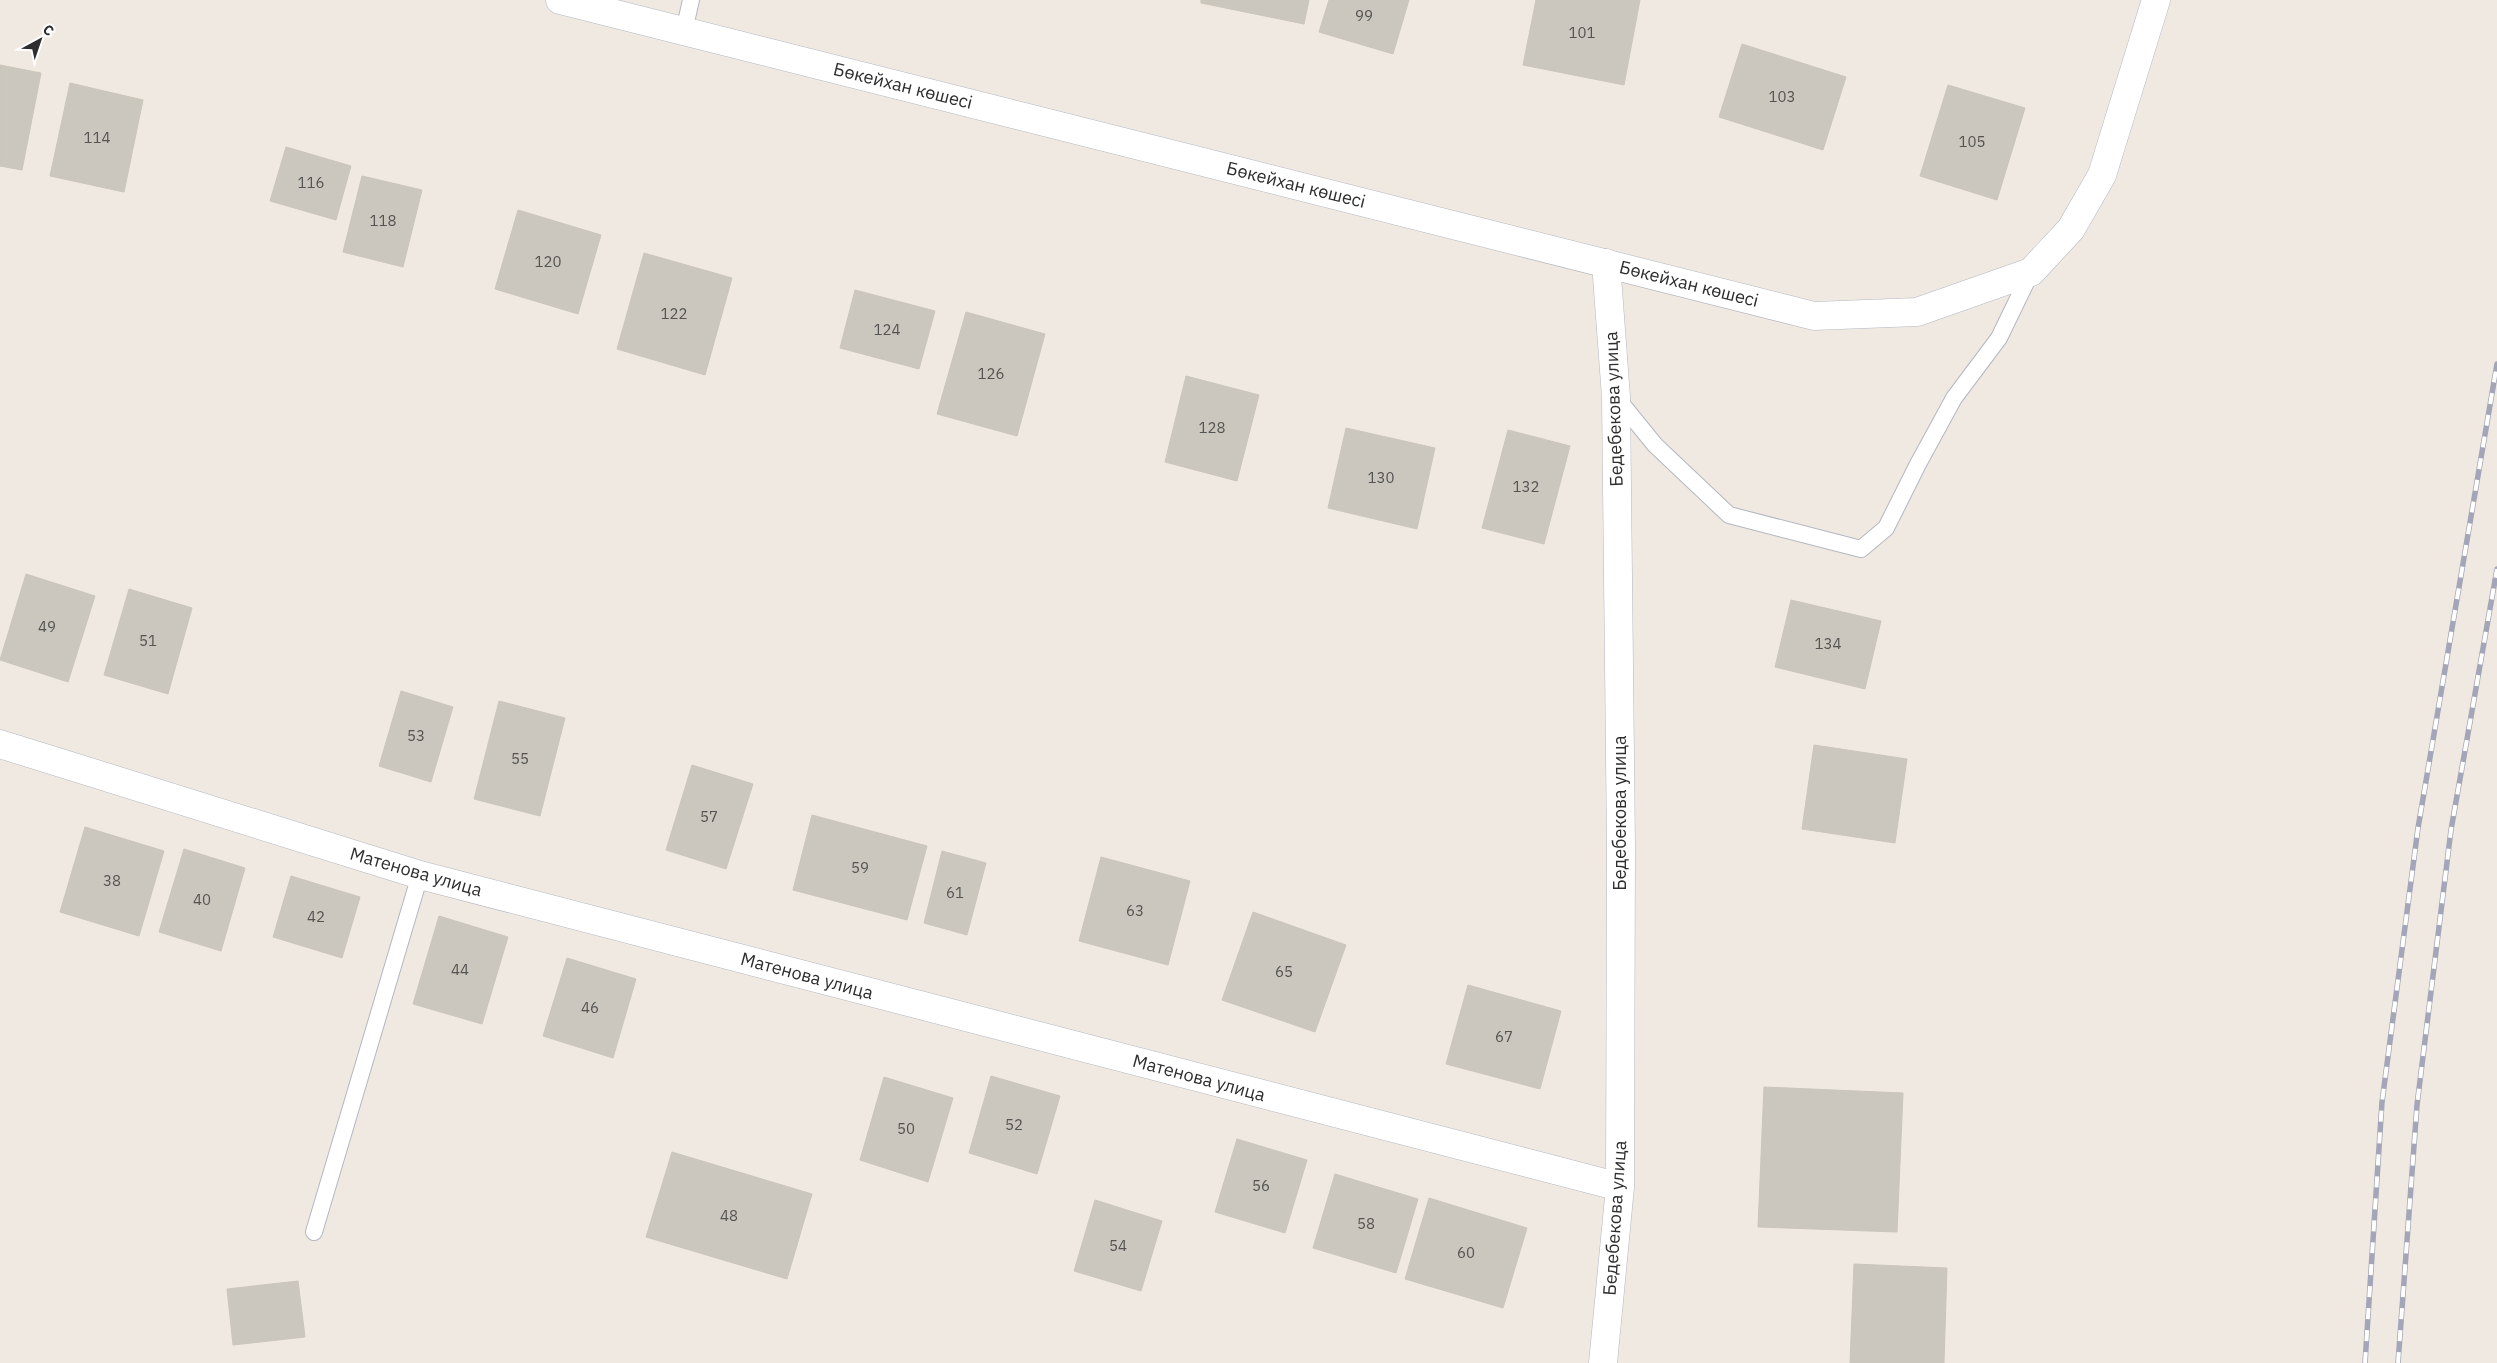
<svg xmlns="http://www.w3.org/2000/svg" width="2497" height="1363" viewBox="0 0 2497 1363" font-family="'IBM Plex Sans',sans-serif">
<rect width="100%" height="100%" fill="#efe9e1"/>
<path fill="#cbc7bf" stroke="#cbc5ba" d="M1201,0H1309L1304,24L1201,3Z
M1329,0H1409L1393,54L1319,32Z
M1536,0H1640L1624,85L1523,65Z
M1742,44L1846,77L1823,150L1719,117Z
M0,65L41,73L22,170L0,166Z
M70,83L143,100L124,192L50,176Z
M1948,85L2025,108L1997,200L1920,176Z
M286,147L351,166L336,220L270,201Z
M362,176L422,190L403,267L343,252Z
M518,210L601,235L578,314L495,289Z
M644,253L732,278L705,375L617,349Z
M855,290L935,311L919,369L840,348Z
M966,312L1045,334L1017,436L937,414Z
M1186,376L1259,395L1237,481L1165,462Z
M1346,428L1435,448L1417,529L1328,508Z
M1508,430L1570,446L1544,544L1482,528Z
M26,574L95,596L68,682L0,660Z
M129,589L192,608L168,694L104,675Z
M1791,600L1881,621L1865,689L1775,667Z
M401,691L453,707L431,782L379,766Z
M499,701L565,718L540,816L474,799Z
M1814,745L1907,759L1895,843L1802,829Z
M692,765L753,784L726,869L666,850Z
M812,815L927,846L907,920L793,890Z
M85,827L164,851L139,936L60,912Z
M184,849L245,868L221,951L159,932Z
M942,851L986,863L967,935L924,923Z
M1101,857L1190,881L1168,965L1079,941Z
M291,876L360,897L342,958L273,937Z
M1253,912L1346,945L1315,1032L1222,1000Z
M439,916L508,937L482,1024L413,1004Z
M567,958L636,979L613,1058L543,1036Z
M1468,985L1561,1011L1540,1089L1446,1064Z
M991,1076L1060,1096L1037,1174L969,1153Z
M884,1077L953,1098L928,1182L860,1160Z
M1764,1087L1903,1093L1897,1232L1758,1227Z
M1237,1139L1307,1160L1285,1233L1215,1212Z
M672,1152L812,1194L787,1279L646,1237Z
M1335,1174L1418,1199L1396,1273L1313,1248Z
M1429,1198L1527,1228L1503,1308L1405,1279Z
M1095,1200L1162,1221L1141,1291L1074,1271Z
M1854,1264L1947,1268L1944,1363H1850Z
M298,1281L305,1337L233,1345L227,1289Z"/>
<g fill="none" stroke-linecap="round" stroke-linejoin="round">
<g stroke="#b4b7c1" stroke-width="18">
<path id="lane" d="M684,31L691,0
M1616,397L1655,445L1729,515L1861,549L1886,528L1918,464L1954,398L1999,338L2031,272
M314,1232L420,875"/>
</g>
<g stroke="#b4b7c1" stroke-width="29">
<path id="street" d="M0,744L420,875L1620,1187
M1603,1363L1620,1187L1621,847L1616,397L1606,263"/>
</g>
<g stroke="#b4b7c1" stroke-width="29">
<path id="secondary" d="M560,0L1814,316L1917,312L2031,272L2071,229L2102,175L2156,0"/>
</g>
<use href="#lane" stroke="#fff" stroke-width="16"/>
<use href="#street" stroke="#fff" stroke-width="28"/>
<use href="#secondary" stroke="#fff" stroke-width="28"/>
<g stroke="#a3a6b8" stroke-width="5.5">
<path id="rail" d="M2365,1363L2382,1102L2418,828L2497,364
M2398,1363L2417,1105L2451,830L2497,569"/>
</g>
<use href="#rail" stroke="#fff" stroke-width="4" stroke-dasharray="11" stroke-linecap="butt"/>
</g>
<g text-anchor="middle" stroke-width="4.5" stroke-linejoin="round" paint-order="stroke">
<g font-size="15" fill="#555452">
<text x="1364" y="21">99</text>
<text x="1582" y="38">101</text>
<text x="1782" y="102">103</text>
<text x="97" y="143">114</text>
<text x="1972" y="147">105</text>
<text x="311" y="188">116</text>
<text x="383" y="226">118</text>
<text x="548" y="267">120</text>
<text x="674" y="319">122</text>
<text x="887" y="335">124</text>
<text x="991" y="379">126</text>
<text x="1212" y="433">128</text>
<text x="1381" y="483">130</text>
<text x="1526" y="492">132</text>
<text x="47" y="632">49</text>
<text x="148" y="646">51</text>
<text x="1828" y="649">134</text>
<text x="416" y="741">53</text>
<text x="520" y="764">55</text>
<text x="709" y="822">57</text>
<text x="860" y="873">59</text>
<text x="112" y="886">38</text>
<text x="955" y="898">61</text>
<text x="202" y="905">40</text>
<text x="1135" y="916">63</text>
<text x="316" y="922">42</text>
<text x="460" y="975">44</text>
<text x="1284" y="977">65</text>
<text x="590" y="1013">46</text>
<text x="1504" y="1042">67</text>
<text x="1014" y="1130">52</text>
<text x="906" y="1134">50</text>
<text x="1261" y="1191">56</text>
<text x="729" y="1221">48</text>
<text x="1366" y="1229">58</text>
<text x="1118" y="1251">54</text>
<text x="1466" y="1258">60</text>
</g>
<g font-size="18" fill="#2e2e2e" stroke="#fff">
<text transform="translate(903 86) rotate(14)" y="6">Бөкейхан көшесі</text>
<text transform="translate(1296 185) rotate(14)" y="6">Бөкейхан көшесі</text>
<text transform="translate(1689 284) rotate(14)" y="6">Бөкейхан көшесі</text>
<text transform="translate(1614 409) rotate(-92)" y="6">Бедебекова улица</text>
<text transform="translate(1620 813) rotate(-90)" y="6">Бедебекова улица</text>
<text transform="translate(416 872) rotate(16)" y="6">Матенова улица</text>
<text transform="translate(807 976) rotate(15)" y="6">Матенова улица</text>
<text transform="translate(1199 1078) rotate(15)" y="6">Матенова улица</text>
<text transform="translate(1615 1218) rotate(-86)" y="6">Бедебекова улица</text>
</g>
</g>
<g transform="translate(40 40) rotate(40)" stroke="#ffffff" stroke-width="4" paint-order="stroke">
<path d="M0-4L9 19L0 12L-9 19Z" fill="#2e2e2e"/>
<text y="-8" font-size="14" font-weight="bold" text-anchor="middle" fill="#2e2e2e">С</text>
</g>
</svg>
